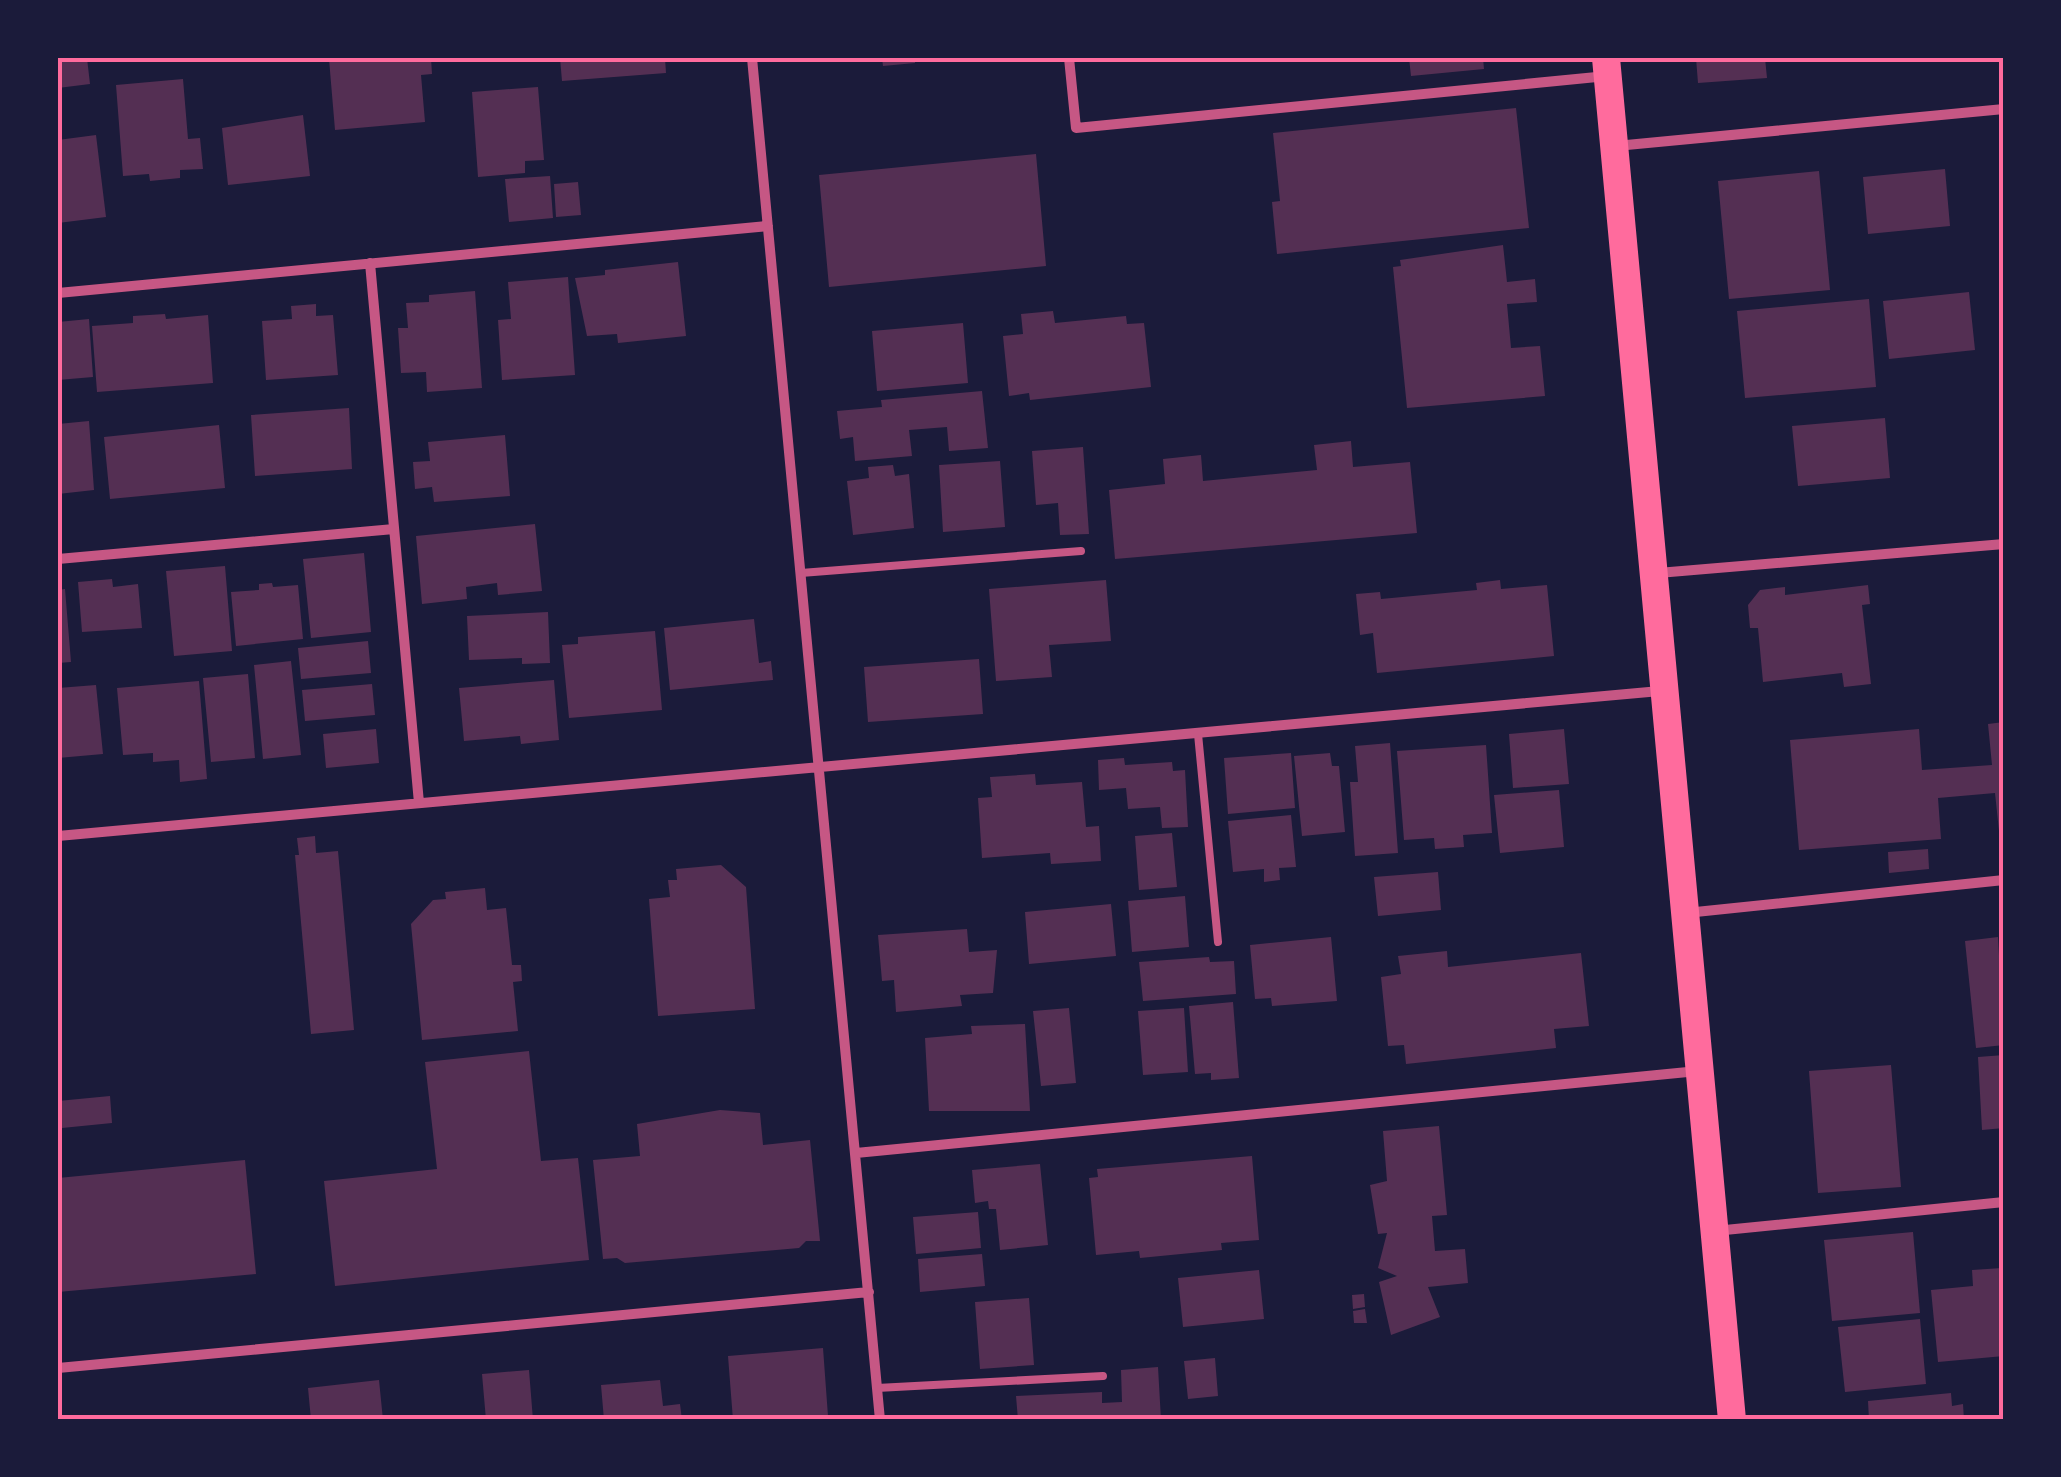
<svg xmlns="http://www.w3.org/2000/svg" width="2061" height="1477" viewBox="0 0 2061 1477" font-family="'Fira Sans',sans-serif">
<rect width="100%" height="100%" fill="#1b1b3a"/>
<path fill="#542f53" d="M58,58H87L90,84L58,88Z
M431,58L432,74L421,75L425,122L335,130L329,59Z
M560,58H665L666,73L562,81Z
M882,58H915V63L883,66Z
M1409,58H1483L1484,69L1411,76Z
M1696,58H1765L1767,78L1698,83Z
M183,79L188,139L200,138L203,169L180,170V178L150,181L149,174L123,176L116,85Z
M538,87L544,160L525,161V173L478,177L472,92Z
M1516,108L1529,228L1277,254L1272,202L1280,201L1273,133Z
M303,115L310,176L228,185L222,128Z
M96,135L106,217L58,223V140Z
M1036,154L1046,266L829,287L819,175Z
M1945,169L1950,226L1868,234L1863,177Z
M1819,171L1830,290L1729,299L1718,181Z
M550,176L553,218L509,222L505,179Z
M578,182L581,215L556,217L554,184Z
M1503,245L1507,282L1535,279L1537,302L1507,304L1511,348L1540,346L1545,396L1407,408L1393,267L1401,266L1400,260Z
M678,262L686,336L618,343L617,334L587,336L575,278L605,275V270Z
M568,277L575,375L502,380L498,320L511,319L508,282Z
M475,291L482,388L427,392L426,372L401,373L398,328H408L406,303L429,302V295Z
M1969,292L1975,350L1889,359L1883,301Z
M1869,299L1876,387L1745,398L1737,311Z
M316,304V316L333,315L338,375L266,380L262,321L292,319L291,306Z
M1053,311L1055,323L1126,316L1127,324L1144,323L1151,387L1030,400L1029,393L1009,396L1003,336L1023,334L1021,314Z
M165,314L166,319L208,315L213,383L97,392L92,326L133,323V316Z
M89,319L93,377L58,380V322Z
M963,323L968,383L877,391L872,331Z
M982,391L988,448L949,451L947,427L909,430L912,456L855,461L853,437L840,439L837,411L882,407L881,400Z
M349,408L352,469L255,476L251,415Z
M1885,418L1890,478L1798,486L1792,426Z
M89,421L94,490L58,494V424Z
M219,425L225,488L110,499L104,437Z
M505,435L510,496L434,502L432,487L415,489L413,462L430,461L428,442Z
M1351,441L1353,467L1410,462L1417,533L1115,559L1109,490L1165,484L1163,459L1201,455L1203,481L1317,470L1314,445Z
M1083,447L1089,534L1060,535L1058,503L1036,505L1032,451Z
M1000,461L1005,527L943,532L939,465Z
M893,465L895,476L909,474L914,528L853,535L847,481L869,478L868,467Z
M535,524L542,591L498,595L497,583L466,587L467,599L422,604L416,536Z
M364,553L371,632L311,638L303,559Z
M225,566L232,651L174,656L166,571Z
M112,579L113,587L138,584L142,628L82,632L78,582Z
M1106,580L1111,641L1049,645L1052,677L996,681L989,589Z
M1500,580L1501,589L1547,585L1554,656L1377,673L1373,633L1360,635L1356,594L1380,592L1381,599L1477,590L1476,583Z
M272,583L273,587L298,585L303,639L236,646L231,592L259,590V584Z
M1868,585L1870,604L1862,605L1871,684L1844,687L1842,673L1763,682L1758,628H1750L1748,605L1760,590L1785,587V595Z
M65,589L71,662L58,663V590Z
M548,612L550,663L522,664V658L469,660L467,616Z
M754,619L759,663L771,661L773,680L670,690L664,628Z
M655,631L662,710L569,718L562,645L578,644V637Z
M368,641L371,673L301,679L298,648Z
M979,659L983,714L868,722L864,667Z
M291,661L301,755L263,759L254,665Z
M248,674L255,758L211,762L203,678Z
M554,680L559,740L521,744L520,736L464,741L459,688Z
M199,681L207,779L180,782L179,760L153,762V753L123,755L117,688Z
M372,684L375,715L305,721L302,690Z
M96,685L103,754L58,758V688Z
M2004,722V830L1999,831L1995,793L1938,798L1941,839L1799,850L1790,740L1919,729L1922,770L1992,765L1988,724Z
M376,729L379,763L326,768L323,734Z
M1564,729L1569,784L1513,788L1509,734Z
M1390,743L1398,853L1355,856L1350,782H1358L1355,746Z
M1486,745L1492,833L1463,835L1464,847L1435,849L1434,838L1404,840L1397,751Z
M1291,753L1295,808L1228,814L1224,758Z
M1330,753L1332,766H1339L1345,832L1302,836L1294,756Z
M1124,758L1125,765L1172,762L1173,771L1185,770L1188,827L1162,828L1160,807L1128,809L1126,788L1099,790L1098,760Z
M1035,774L1036,785L1082,782L1086,827L1099,826L1101,861L1051,864L1050,853L982,858L978,798L992,797L990,777Z
M1559,790L1564,847L1500,853L1494,795Z
M1291,815L1296,867L1279,868L1280,880L1264,882V869L1233,872L1228,821Z
M1172,833L1177,887L1139,890L1135,836Z
M315,836L316,853L338,851L354,1030L311,1034L295,855H299L297,838Z
M1928,849L1929,869L1889,873L1888,852Z
M721,865L746,887L755,1009L658,1016L649,899L670,897L668,880H677L676,869Z
M1438,872L1441,910L1378,916L1374,877Z
M485,888L487,910L506,908L512,965H521L522,981L513,982L518,1031L422,1040L411,924L433,900L446,899L445,892Z
M1185,896L1189,947L1132,952L1128,901Z
M1111,904L1116,956L1029,964L1025,912Z
M967,929L969,952L997,950L993,993L960,995L962,1006L896,1012L894,980L882,981L878,935Z
M1331,937L1337,1001L1272,1006L1271,998L1255,999L1250,945Z
M1998,937L2004,1045L1976,1048L1965,941Z
M1447,951L1448,967L1581,953L1589,1026L1554,1029L1556,1048L1406,1064L1404,1045L1388,1046L1381,977L1401,974L1398,956Z
M1209,957L1210,962L1234,961L1236,994L1143,1001L1139,962Z
M1233,1002L1239,1078L1211,1080V1073L1195,1074L1189,1006Z
M1069,1008L1076,1083L1041,1086L1033,1011Z
M1184,1008L1188,1072L1143,1075L1138,1011Z
M1025,1024L1030,1111H929L925,1038L972,1034L971,1026Z
M529,1051L541,1161L578,1158L589,1260L335,1286L324,1181L437,1169L425,1062Z
M2004,1055V1128L1982,1130L1978,1057Z
M1891,1065L1901,1187L1818,1193L1809,1071Z
M110,1096L112,1123L62,1128L58,1101Z
M720,1110L760,1113L763,1145L810,1140L820,1241H806L799,1248L625,1263L617,1258L603,1259L593,1160L640,1156L637,1124Z
M1439,1126L1447,1215L1432,1216L1435,1251L1465,1249L1468,1283L1428,1287L1440,1317L1391,1335L1379,1282L1397,1276L1378,1268L1387,1233L1378,1234L1370,1185L1387,1181L1383,1131Z
M1252,1156L1259,1240L1221,1243L1222,1250L1140,1258L1139,1251L1096,1255L1089,1178L1098,1177L1097,1169Z
M245,1160L256,1274L58,1292V1178Z
M1040,1164L1048,1245L1000,1250L996,1209H989L988,1201L975,1203L972,1170Z
M978,1212L981,1248L916,1254L913,1217Z
M1913,1232L1920,1313L1832,1321L1824,1240Z
M982,1254L985,1286L920,1292L918,1259Z
M2002,1268L2004,1356L1938,1362L1931,1290L1973,1286L1972,1270Z
M1259,1270L1264,1319L1183,1327L1178,1278Z
M1364,1294L1365,1307L1353,1309L1352,1295Z
M1029,1298L1034,1365L980,1369L975,1302Z
M1365,1309L1367,1323H1354L1353,1311Z
M1920,1319L1926,1384L1845,1392L1838,1327Z
M823,1348L828,1416L733,1420L728,1356Z
M1215,1358L1218,1396L1188,1399L1184,1361Z
M1158,1367L1161,1420H1018L1016,1396L1102,1392V1403L1122,1402L1121,1370Z
M529,1370L533,1420H486L482,1374Z
M379,1380L383,1420H311L308,1388Z
M660,1380L663,1406L680,1404L682,1420H604L601,1385Z
M1951,1393L1952,1406L1963,1404L1964,1420H1869L1868,1401Z"/>
<g fill="none" stroke-linecap="round" stroke-linejoin="round">
<path stroke="#c65784" stroke-width="8" d="M801,573L1081,551
M1198,734L1218,942
M877,1388L1103,1376"/>
<path stroke="#c65784" stroke-width="10" d="M752,58L880,1420
M1069,58L1076,128L1607,76
M1616,146L2004,109
M370,263L419,803
M58,293L768,226
M58,559L394,529
M1658,573L2004,544
M58,836L1660,691
M1686,913L2004,880
M856,1153L1698,1071
M1715,1231L2004,1202
M58,1368L869,1292"/>
<path stroke="#ff6b9d" stroke-width="28" d="M1606,58L1732,1420"/>
</g>
<rect width="2061" height="1477" fill="none" stroke="#1b1b3a" stroke-width="120"/>
<rect x="60" y="60" width="1941" height="1357" fill="none" stroke="#ff6b9d" stroke-width="4"/>
</svg>
